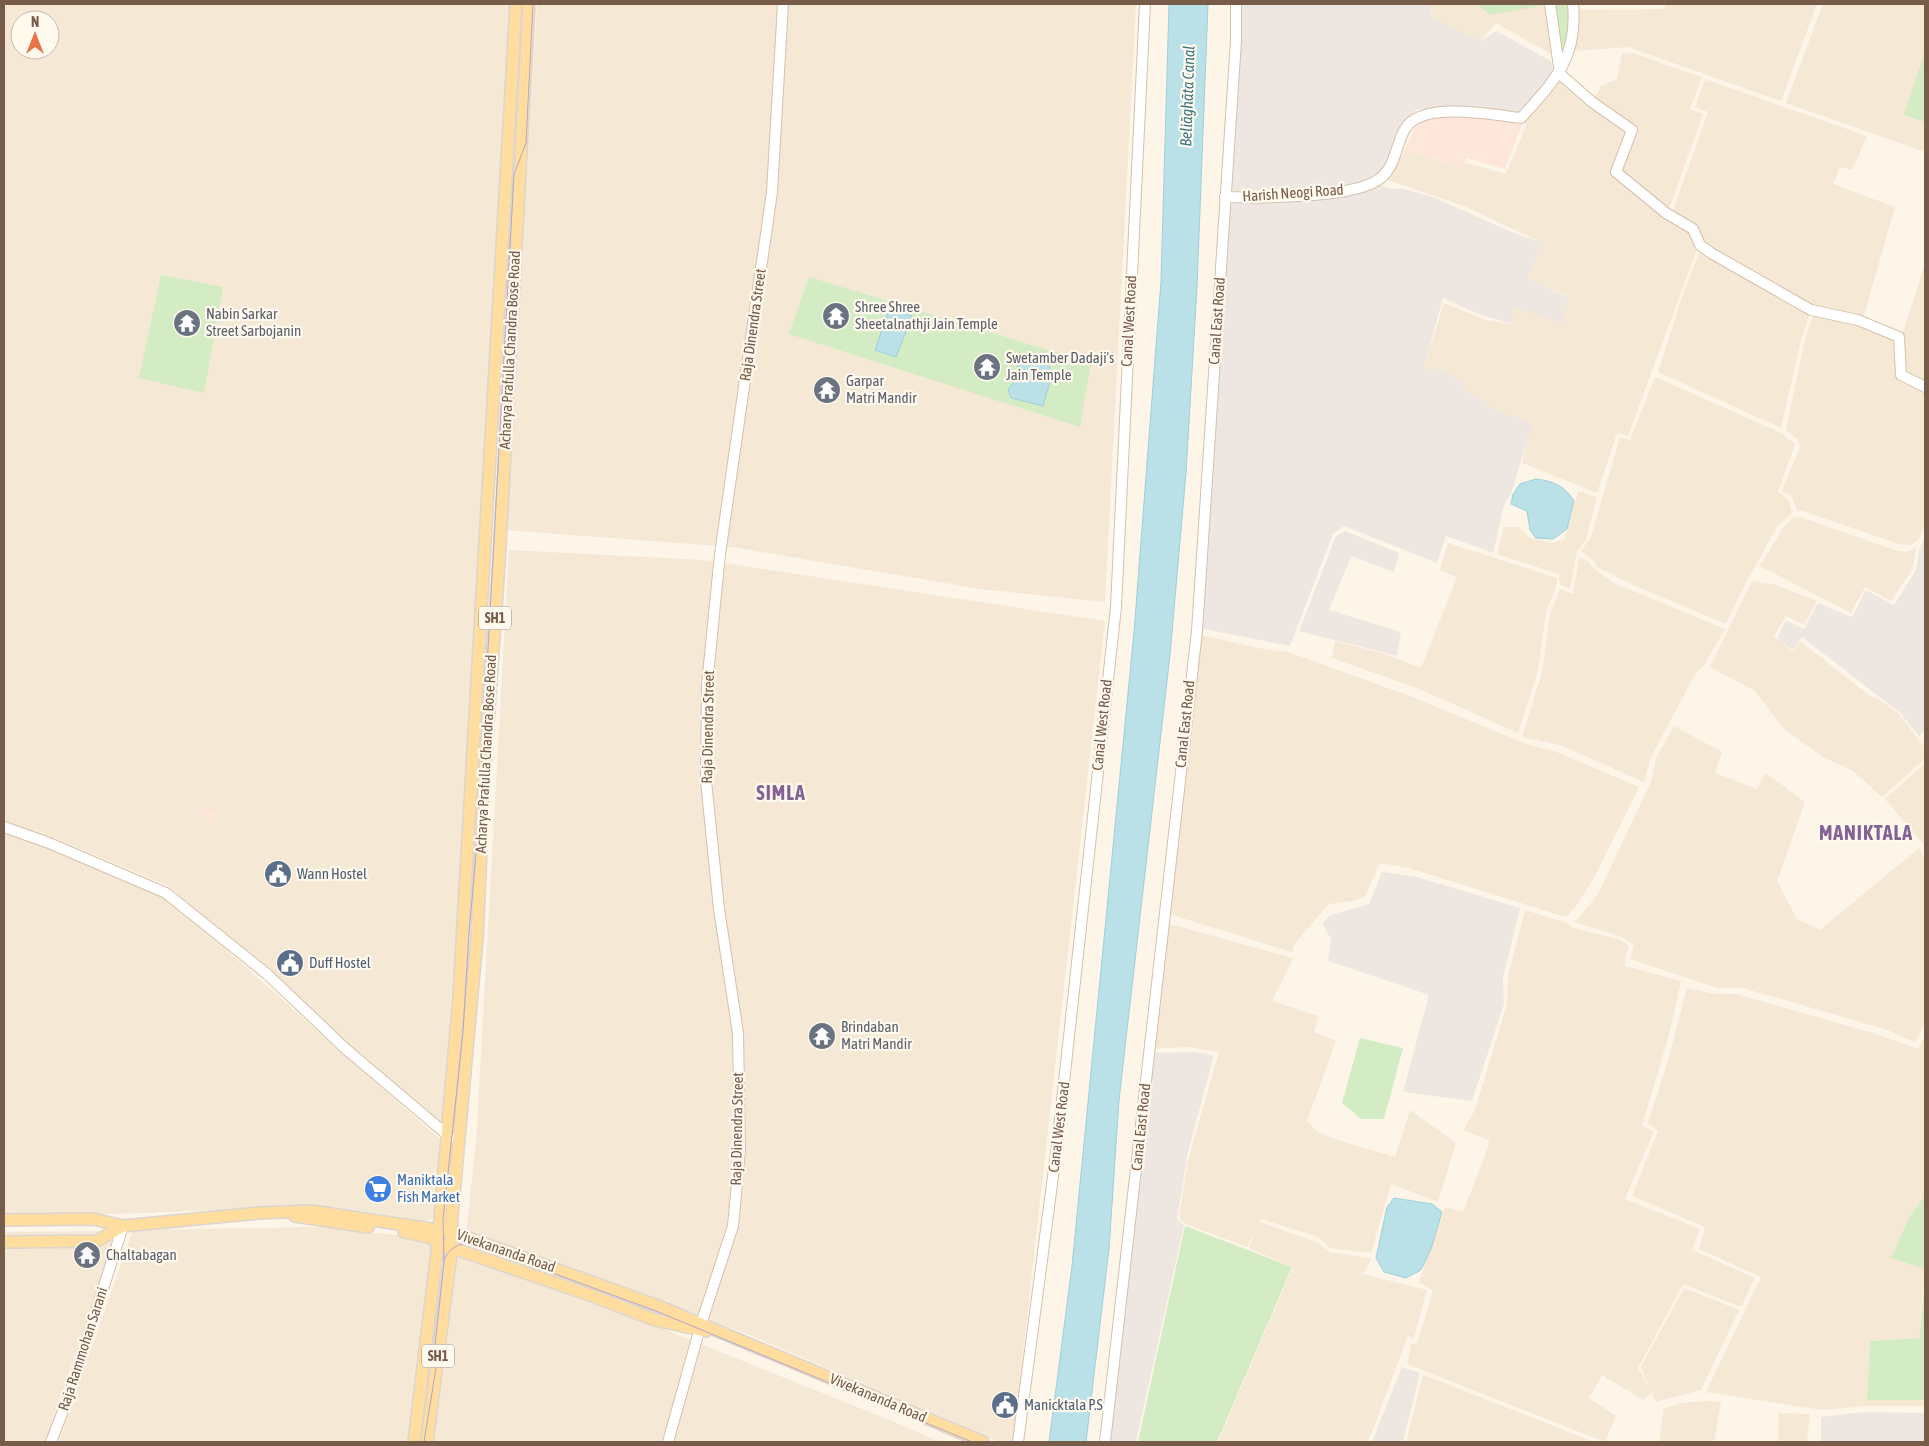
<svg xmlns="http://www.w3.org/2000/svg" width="1929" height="1446" viewBox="0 0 1929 1446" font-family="'Asap Condensed',sans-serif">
<rect width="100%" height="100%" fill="#fdf5e7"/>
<path fill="#f5e8d5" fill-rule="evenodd" d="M4,4H513L477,637L442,1128L169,886L57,839L4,821ZM20,20H50V50H20Z
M537,4H1136L1105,602L980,589L732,547L506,530Z
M1434,4H1549L1553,55L1496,23L1481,41L1429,15Z
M1667,4H1817L1781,101L1628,47L1572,51L1576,10L1663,9Z
M1823,4H1925V152L1786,103Z
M1632,53L1702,77L1690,109L1703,114L1668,212L1618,171L1633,128L1594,99L1601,86L1617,79L1622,54Z
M1561,77L1629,130L1616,175L1690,231L1698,246L1628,436L1617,433L1597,493L1522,463L1531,424L1497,410L1424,367L1444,303L1486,320L1512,324L1515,307L1569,297L1528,279L1542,243L1464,206L1385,179L1405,150L1461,168L1463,162L1506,174L1526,126L1524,119Z
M1705,79L1867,136L1852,170L1840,167L1833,184L1895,207L1863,319L1812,307L1713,252L1672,213L1708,112L1695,107Z
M1701,249L1810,312L1800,344L1781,428L1658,372L1684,291Z
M1925,264V383L1908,374L1902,335Z
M1814,313L1856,322L1895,337L1900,379L1925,390V526L1918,540L1910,545L1899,544L1803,511H1797L1792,497L1782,491L1800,447L1798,440L1786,430L1804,343Z
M1655,377L1779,432L1795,444L1778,492L1789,500L1792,513L1778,525L1743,588L1726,624L1633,585L1597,567L1593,560L1581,551L1591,537L1620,437L1630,440Z
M1578,491L1597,497L1586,539L1577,551L1570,588L1560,585L1559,574L1497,554L1504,527H1518L1530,538L1553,543L1565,539Z
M1800,517L1895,550L1906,552L1916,548L1913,568L1891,601L1865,587L1851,613L1760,566L1783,528L1793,518Z
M1448,543L1557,578L1556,587L1546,611L1538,670L1518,733L1417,688L1332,658L1335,641L1385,654L1421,668L1457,577L1440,570Z
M509,550L704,560L1105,621L1013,1442H1000L745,1333L466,1234L476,1142Z
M1579,557L1589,562L1594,569L1614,583L1725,629L1705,664L1694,676L1651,757L1644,782L1560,745L1522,737L1542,673L1550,614L1560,589L1573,594Z
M1752,581L1776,585L1817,601L1804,625L1786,616L1774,636L1793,652L1800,641L1871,697H1876L1898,713L1925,748V759L1882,797L1853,771L1823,757L1783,728L1755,691L1710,667Z
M1202,635L1257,648L1288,652L1407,695L1529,745L1554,751L1639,787L1594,878L1576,906L1566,917L1409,868L1380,863L1365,896L1353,901L1329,904L1294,944L1292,952L1169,914Z
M1674,726L1722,752L1715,773L1757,789L1766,773L1805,802L1777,881L1797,919L1820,930L1919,848L1925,859V1023L1915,1042L1885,1029L1743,988H1718L1630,959L1634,945L1622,937L1575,922L1598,894L1651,782L1656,758Z
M1925,763V846L1885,799Z
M4,829L163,894L443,1142L436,1217L426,1221L327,1206L4,1218Z
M1525,910L1567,923L1573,928L1619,939L1629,946L1625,958V966L1681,981L1670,1031L1642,1126L1654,1131L1625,1199L1700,1229L1692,1250L1755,1278L1741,1307L1683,1284L1638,1368L1651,1391L1641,1367L1684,1288L1739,1310L1701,1390L1656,1402L1652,1393L1643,1400L1602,1375L1589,1398L1616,1416L1605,1442L1407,1364L1411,1344L1417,1343L1433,1291L1419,1282L1445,1207L1463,1212L1488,1147L1489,1140L1463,1130L1475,1110L1507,1004L1508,976Z
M1166,923L1293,958L1272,1001L1318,1016L1314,1032L1336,1041L1307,1121L1318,1132L1341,1141L1395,1157L1410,1110L1456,1143L1438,1202L1391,1184L1371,1253L1330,1248L1318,1237L1261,1219L1259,1222L1317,1242L1330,1252L1372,1259L1363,1274L1427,1290L1414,1338L1408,1336L1368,1442H1218L1293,1267L1249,1248L1256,1229L1247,1247L1185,1224L1179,1218L1188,1160L1219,1052L1188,1047L1152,1049Z
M1687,988L1715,994H1736L1876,1034L1918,1049L1925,1037V1195L1909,1218L1892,1258L1925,1269L1919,1338L1870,1341L1867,1399L1925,1400V1406H1867L1822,1410L1706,1392L1761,1277L1699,1249L1705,1227L1632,1196L1658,1131L1648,1123L1669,1057Z
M321,1227L415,1237L434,1247L413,1442H59L133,1230Z
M117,1231L45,1442H4V1232Z
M458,1257L574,1293L897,1423L939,1442H434Z
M1423,1375L1442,1382L1594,1442H1406Z
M1708,1401L1721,1402L1714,1442H1659L1664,1408L1683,1403Z
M1779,1413L1810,1414L1807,1442H1778Z"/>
<path fill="#fee6db" d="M1433,115L1521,118V127L1505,169L1467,158L1461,168L1405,150L1418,120Z
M202,807L216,814L211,823L197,815Z"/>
<path fill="#eee7e1" d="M1239,4H1433L1429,15L1481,41L1496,31L1551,61L1554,72L1519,112L1445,107L1416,110L1401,124L1390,156L1381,172L1369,179L1334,189L1230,191Z
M1376,183L1389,189H1404L1433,197L1509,231L1542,243L1528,279L1569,298L1561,324L1515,307L1512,324L1478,314L1443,298L1424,367L1433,371L1438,368L1462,382V388L1497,410L1532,424L1512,491L1504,505L1493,553L1446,536L1437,563L1344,526L1333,534L1290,646L1200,628L1227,198L1285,199Z
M1345,531L1399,553L1394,572L1351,556L1329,610L1401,632L1397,656L1299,631L1336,536Z
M1925,537V730L1919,736L1899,712L1802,637L1793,650L1777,639L1786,620L1804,629L1818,603L1852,617L1866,590L1894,605L1916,570L1920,547Z
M1382,872L1417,877L1520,908L1503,978L1504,1004L1472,1101L1403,1092L1429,995L1328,961L1331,940L1323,924L1330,915L1369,904Z
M1192,1052L1214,1055L1188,1152L1177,1219L1184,1225L1136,1442H1107L1151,1053Z
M1402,1367L1420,1373L1403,1442H1372Z
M1864,1412L1925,1413V1442H1821V1417Z"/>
<path fill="#d3ecc4" d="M1476,4H1549L1491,15Z
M1555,4H1572L1570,31L1561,66Z
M1925,51V122L1904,115Z
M161,275L223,287L204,393L139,378Z
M809,277L1091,363L1080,427L789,334Z
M1360,1038L1403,1048L1384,1119H1361L1342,1103Z
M1925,1195V1269L1891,1258L1909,1218Z
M1185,1226L1292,1267L1217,1442H1138Z
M1925,1282V1400H1867L1870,1341L1919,1338Z"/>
<path fill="#bae0e8" stroke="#a0cfda" d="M1169,4H1208L1197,287L1186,473L1170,655L1119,1100L1109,1249L1086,1442H1049L1072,1266L1134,632L1161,281Z
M889,309L912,316L896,357L875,350Z
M1025,357L1048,364L1052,375L1043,406L1011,398L1008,389C1017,380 1019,374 1017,361Z
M1536,479C1553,481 1565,486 1574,501L1567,529L1553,539L1536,538L1530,530L1527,511L1511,504L1513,494L1520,484Z
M1394,1198L1432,1204L1442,1212L1431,1249L1421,1270L1406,1278L1384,1272L1376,1258L1387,1207Z"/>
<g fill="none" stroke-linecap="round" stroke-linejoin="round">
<g stroke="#d5c0ac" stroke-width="12">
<path id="secondary" d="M1550,4L1560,74L1592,102L1632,130L1616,172L1666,213L1693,229L1700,245L1711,253L1811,310L1858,320L1899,337L1901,375L1925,387
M1225,197C1259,198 1358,199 1382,177C1396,164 1396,144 1405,129C1422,100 1493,115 1521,118C1555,80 1578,58 1573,4
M4,827L49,843L166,893L267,974L347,1050L451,1138
M51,1442L70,1393L123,1226
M668,1442L701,1324L733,1226L740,1150L738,1033L719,909L706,781L707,685L720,554L772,192L783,4
M1018,1442L1057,1146L1116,607L1145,4
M1105,1442L1197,631L1236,41V4"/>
</g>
<g stroke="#dcd5d0" stroke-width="14">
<path id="primary" d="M295,1216L368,1227
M4,1220L93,1219L123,1226L258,1213L311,1211L452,1232L658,1306L983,1442
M404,1232L429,1237L438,1243L590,1295L655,1320L706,1331
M4,1242L97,1241L123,1226
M414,1442L438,1243L459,995L516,4
M427,1442L451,1255L452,1216L477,938L484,782L499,563L529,4"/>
</g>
<use href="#secondary" stroke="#fff" stroke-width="10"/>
<use href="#primary" stroke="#fedd9e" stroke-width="11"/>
<path stroke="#b9a4c8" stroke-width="1" d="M444,1260C449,1248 459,1243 471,1243L656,1311L972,1442
M424,1442L437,1362L434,1354L444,1263L443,1220L463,1032L469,933L478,832L514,174L526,143L533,4"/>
</g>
<defs>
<g id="temple-disc" transform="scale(1.4375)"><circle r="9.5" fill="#6b7280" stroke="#fff9ee"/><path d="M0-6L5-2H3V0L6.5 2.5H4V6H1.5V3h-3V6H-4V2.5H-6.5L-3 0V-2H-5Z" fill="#fff"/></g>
<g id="civic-disc" transform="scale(1.4375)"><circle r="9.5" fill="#5c6f8a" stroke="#fff9ee"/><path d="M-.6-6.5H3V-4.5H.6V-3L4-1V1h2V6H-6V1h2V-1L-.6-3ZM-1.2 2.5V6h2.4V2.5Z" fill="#fff"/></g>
<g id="supermarket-disc" transform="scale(1.4375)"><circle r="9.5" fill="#3f7fe0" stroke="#fff9ee"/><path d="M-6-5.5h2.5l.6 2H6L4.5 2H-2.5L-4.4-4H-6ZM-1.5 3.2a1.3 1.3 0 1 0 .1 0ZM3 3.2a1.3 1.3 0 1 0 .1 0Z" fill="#fff"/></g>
</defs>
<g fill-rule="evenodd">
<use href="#temple-disc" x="836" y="316"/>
<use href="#temple-disc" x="187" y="323"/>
<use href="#temple-disc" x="987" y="367"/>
<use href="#temple-disc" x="827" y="390"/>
<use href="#civic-disc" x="278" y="874"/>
<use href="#civic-disc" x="290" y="963"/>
<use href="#temple-disc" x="822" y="1036"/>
<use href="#supermarket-disc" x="378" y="1189"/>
<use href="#temple-disc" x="87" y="1255"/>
<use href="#civic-disc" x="1005" y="1405"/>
</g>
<g text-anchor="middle" stroke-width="4.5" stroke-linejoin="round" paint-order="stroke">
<g fill="#fff9ee" stroke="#a08b7b" stroke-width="1">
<rect x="479" y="606.5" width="32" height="23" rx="4"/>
<rect x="422" y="1344.5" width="32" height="23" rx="4"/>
</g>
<g font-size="14" font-weight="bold" fill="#785c4a">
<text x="495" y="623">SH1</text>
<text x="438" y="1361">SH1</text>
</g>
<g font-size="15" fill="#785c4a" stroke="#fff9ee">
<text transform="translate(1293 193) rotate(-4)" y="5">Harish Neogi Road</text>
<text transform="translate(1129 321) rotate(-87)" y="5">Canal West Road</text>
<text transform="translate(1217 321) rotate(-86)" y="5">Canal East Road</text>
<text transform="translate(753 325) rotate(-82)" y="5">Raja Dinendra Street</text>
<text transform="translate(510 350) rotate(-87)" y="5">Acharya Prafulla Chandra Bose Road</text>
<text transform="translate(1185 724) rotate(-84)" y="5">Canal East Road</text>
<text transform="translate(1102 725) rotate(-84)" y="5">Canal West Road</text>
<text transform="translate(708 727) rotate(-89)" y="5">Raja Dinendra Street</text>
<text transform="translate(486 754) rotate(-87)" y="5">Acharya Prafulla Chandra Bose Road</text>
<text transform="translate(1059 1127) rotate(-83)" y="5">Canal West Road</text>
<text transform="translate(1141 1127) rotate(-84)" y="5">Canal East Road</text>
<text transform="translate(737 1129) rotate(-89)" y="5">Raja Dinendra Street</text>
<text transform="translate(506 1251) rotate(19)" y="5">Vivekananda Road</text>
<text transform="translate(83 1349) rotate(-72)" y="5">Raja Rammohan Sarani</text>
<text transform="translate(878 1398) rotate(23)" y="5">Vivekananda Road</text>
</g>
<g font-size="15" fill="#5b616d" stroke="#fff9ee" text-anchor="start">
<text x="855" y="312">Shree Shree<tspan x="855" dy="17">Sheetalnathji Jain Temple</tspan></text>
<text x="206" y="319">Nabin Sarkar<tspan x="206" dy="17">Street Sarbojanin</tspan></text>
<text x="1006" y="363">Swetamber Dadaji's<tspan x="1006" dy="17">Jain Temple</tspan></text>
<text x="846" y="386">Garpar<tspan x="846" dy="17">Matri Mandir</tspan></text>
<text x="841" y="1032">Brindaban<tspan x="841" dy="17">Matri Mandir</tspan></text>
<text x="106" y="1260">Chaltabagan</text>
</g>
<g font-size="15" fill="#4e5e75" stroke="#fff9ee" text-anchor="start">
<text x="297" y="879">Wann Hostel</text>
<text x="309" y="968">Duff Hostel</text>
<text x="1024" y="1410">Manicktala P.S</text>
</g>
<g font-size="15" fill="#366cbe" stroke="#fff9ee" text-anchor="start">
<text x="397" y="1185">Maniktala<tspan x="397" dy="17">Fish Market</tspan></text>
</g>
<g font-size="16" font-style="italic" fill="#3f7785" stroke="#fff9ee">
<text transform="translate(1187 96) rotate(-88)" y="6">Beliāghāta Canal</text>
</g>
<g font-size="20" font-weight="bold" letter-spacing="1" fill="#856295" stroke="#fff9ee">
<text x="781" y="800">SIMLA</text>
<text x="1866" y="840">MANIKTALA</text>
</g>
</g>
<rect width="1929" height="1446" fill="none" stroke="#785c4a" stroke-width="10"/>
<g transform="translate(35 35)"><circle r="24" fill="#fff9ee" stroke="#c9baac"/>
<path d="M0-4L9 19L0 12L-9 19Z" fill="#eb7248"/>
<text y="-8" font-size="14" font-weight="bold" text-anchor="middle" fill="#785c4a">N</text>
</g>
</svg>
